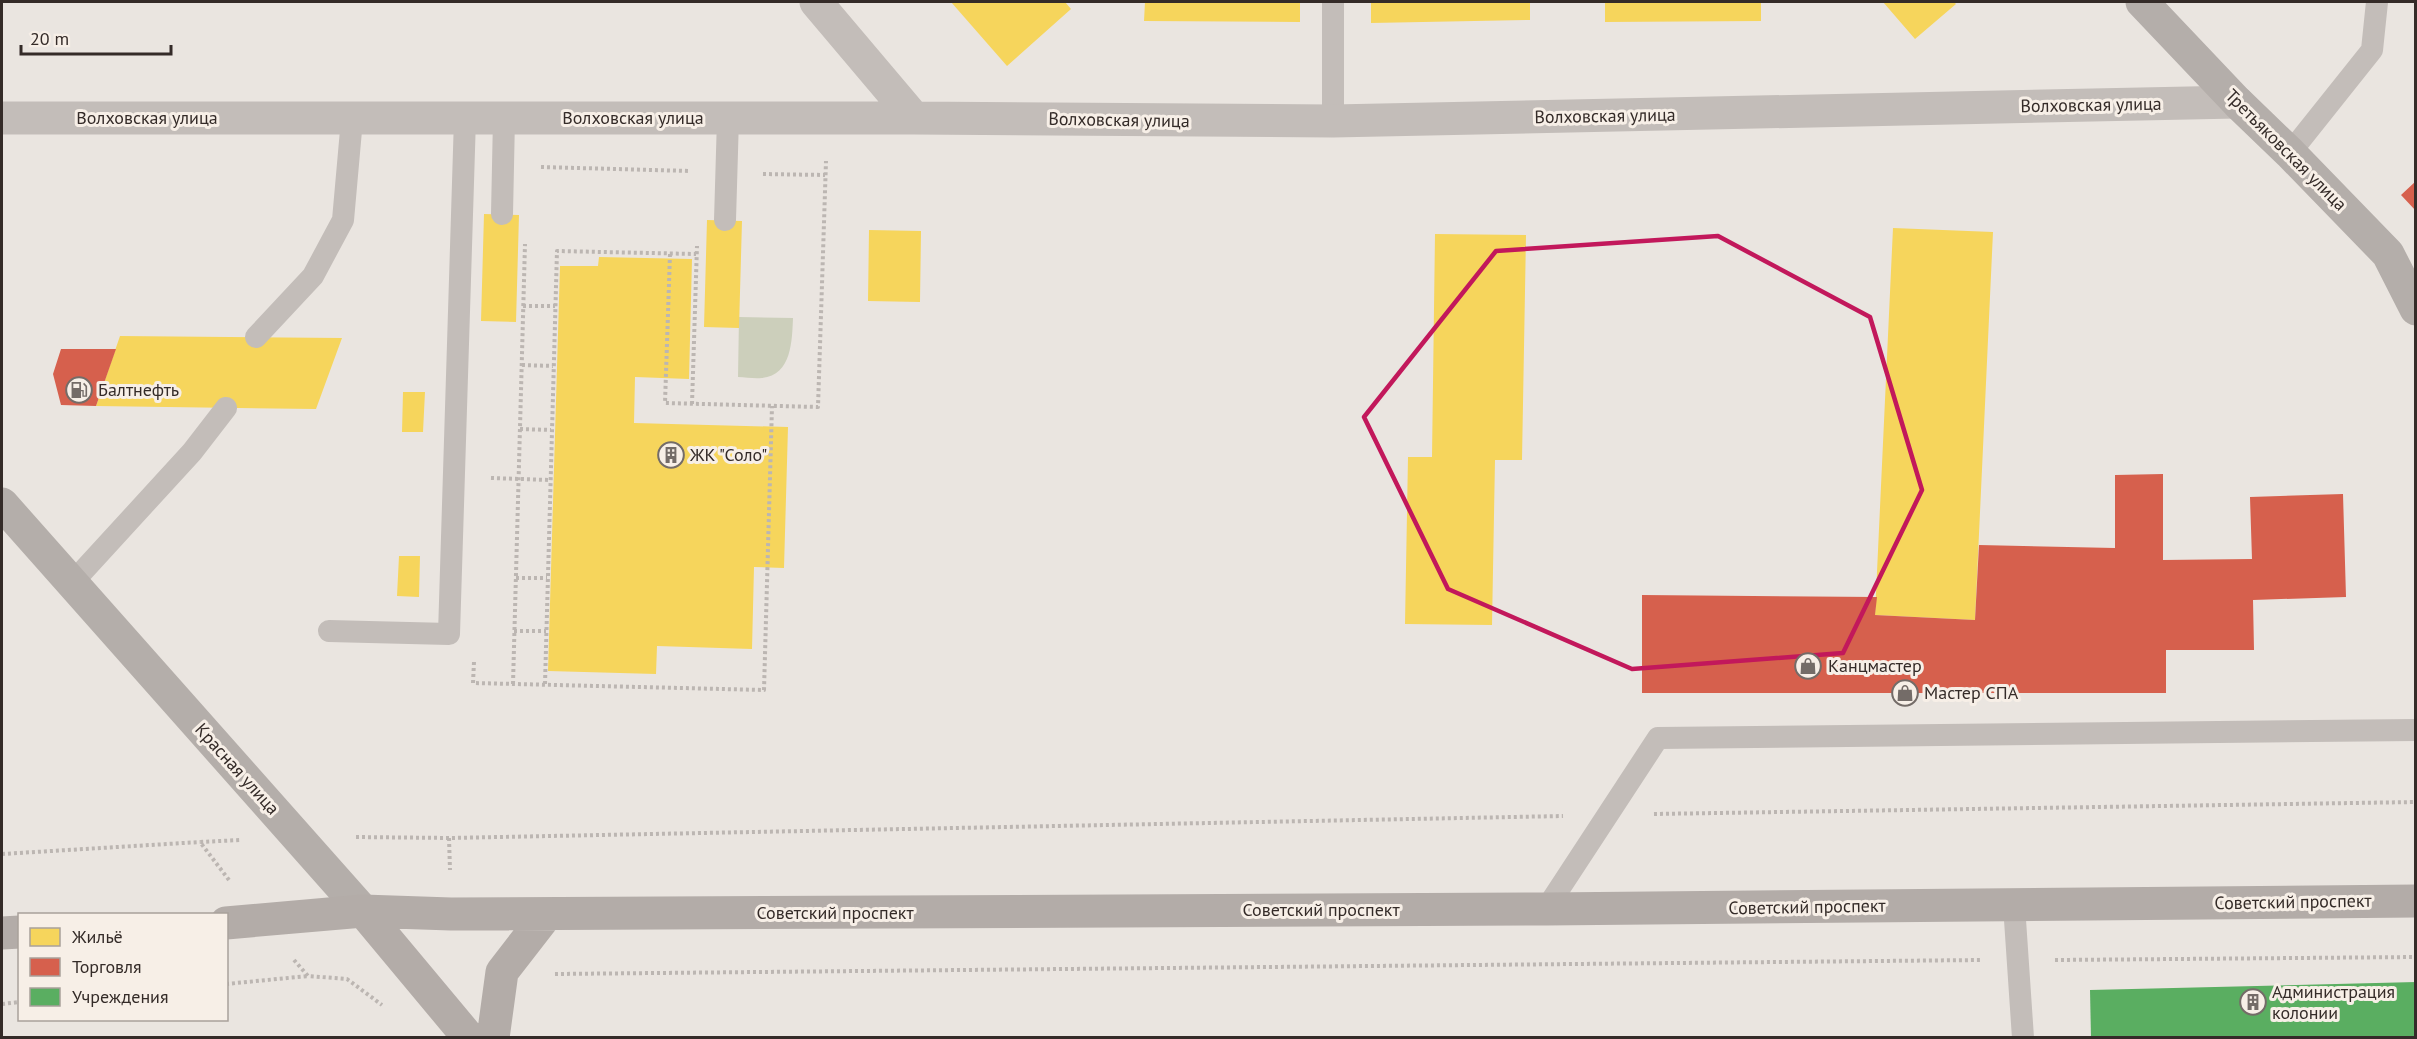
<svg xmlns="http://www.w3.org/2000/svg" width="2417" height="1039" viewBox="0 0 2417 1039" font-family="'PT Sans',sans-serif">
<rect width="100%" height="100%" fill="#eae5e0"/>
<path fill="#cccfbb" d="M739,317L793,318C792,340 792,375 762,378C754,379 746,377 738,377Z"/>
<path fill="#f6d55c" d="M951,2H1065L1071,9L1007,66Z
M1145,2H1300V22L1144,21Z
M1371,2H1530V20L1371,23Z
M1605,2H1761V21L1605,22Z
M1883,2H1954L1956,4L1915,39Z
M484,214L519,215L516,322L481,321Z
M707,220L742,221L739,328L704,327Z
M1893,228L1993,232L1975,620L1875,615Z
M869,230L921,231L920,302L868,301Z
M1435,234L1526,235L1522,460H1495L1492,625L1405,624L1408,457H1432Z
M599,257L692,259L689,379L635,377L634,423L788,427L784,568L754,567L752,649L657,646L656,674L548,671L560,266H598Z
M120,336L342,338L316,409L96,406Z
M403,392H425L423,432H402Z
M399,556H420L419,597L397,596Z"/>
<path fill="#d6604d" d="M2416,181V211L2401,195Z
M61,349H116L96,406L61,405L53,374Z
M2163,474V560L2252,559L2250,497L2343,494L2346,597L2253,600L2254,650H2166V693H1642V595L1877,597L1875,615L1975,620L1979,545L2115,548V475Z"/>
<path fill="#5aae61" d="M2416,982V1038H2091L2090,990Z"/>
<g fill="none" stroke-linecap="round" stroke-linejoin="round">
<path stroke="#bcb6b2" stroke-width="4" stroke-dasharray="3 3" stroke-linecap="butt" d="M541,167L690,171
M763,174L825,175
M670,254L665,403L818,407L826,161
M523,306H555
M522,365L553,366
M692,404L697,246
M520,429L551,430
M491,478L550,480
M516,578H547
M514,631H546
M474,662L473,683L764,690L772,406
M513,684L525,244
M545,684L557,251L696,254
M1654,814L2416,802
M356,837L449,838L1563,816
M449,838L450,870
M2,854L200,842
M229,880L200,842L240,840
M294,960L308,976L347,979L382,1005
M2055,960L2416,957
M555,974L1982,960
M226,984L308,976
M2,1004L20,1002"/>
<path stroke="#c3bdb9" stroke-width="22" d="M1333,2V121
M2290,153L2372,50L2377,2
M502,214L504,118
M725,220L728,118
M256,337L313,276L343,220L352,119
M72,583L192,452L226,408
M329,631L449,634L465,118
M2014,905L2023,1038
M1546,909L1658,738L2416,730"/>
<path stroke="#c3bdb9" stroke-width="33" d="M816,2L914,118
M2,118H914L1333,121L2237,102"/>
<path stroke="#b4aeaa" stroke-width="33" d="M2142,2L2237,102L2290,153L2388,254L2416,309
M2,504L363,911"/>
<path stroke="#b3aca8" stroke-width="33" d="M363,911L469,1038
M226,923L363,911L451,914L1546,909L2416,901
M2,933L20,932
M493,1038L502,972L547,914"/>
</g>
<path fill="none" stroke="#c2185b" stroke-width="4.5" stroke-linejoin="round" d="M1718,236L1870,317L1922,490L1843,653L1632,669L1448,589L1364,417L1496,251Z"/>
<defs>
<g id="fuel-ring" transform="scale(1.35)"><circle r="9.5" fill="#f7efe7" stroke="#746c68" stroke-width="1.5"/><path d="M-5.5-6h7V0h2V4h1.3V-2.5L3-4.5l.8-.8L6-3V5H2.5V1h-1V6h-7ZM-4.2-4.7v3.2H.2V-4.7Z" fill="#746c68"/></g>
<g id="building-ring" transform="scale(1.35)"><circle r="9.5" fill="#f7efe7" stroke="#746c68" stroke-width="1.5"/><path d="M-4-6H4V6H1V3H-1V6H-4ZM-2.5-4.3h1.7v1.8h-1.7ZM.8-4.3h1.7v1.8H.8ZM-2.5-1h1.7V.8h-1.7ZM.8-1h1.7V.8H.8Z" fill="#746c68"/></g>
<g id="shop-ring" transform="scale(1.35)"><circle r="9.5" fill="#f7efe7" stroke="#746c68" stroke-width="1.5"/><path d="M-5-2.5h2.3a2.7 3.5 0 0 1 5.4 0H5L5.5 6h-11ZM-1.5-2.5h3a1.5 2.3 0 0 0-3 0Z" fill="#746c68"/></g>
</defs>
<g fill-rule="evenodd">
<use href="#fuel-ring" x="79" y="390"/>
<use href="#building-ring" x="671" y="455"/>
<use href="#shop-ring" x="1808" y="666"/>
<use href="#shop-ring" x="1905" y="693"/>
<use href="#building-ring" x="2253" y="1002"/>
</g>
<g text-anchor="middle" stroke-width="6" stroke-linejoin="round" paint-order="stroke">
<g font-size="18" fill="#342b28" stroke="#f7efe7">
<text transform="translate(2091 105) rotate(-1)" y="6">Волховская улица</text>
<text transform="translate(1605 116) rotate(-1)" y="6">Волховская улица</text>
<text x="147" y="124">Волховская улица</text>
<text x="633" y="124">Волховская улица</text>
<text transform="translate(1119 120) rotate(1)" y="6">Волховская улица</text>
<text transform="translate(2286 150) rotate(45)" y="6">Третьяковская улица</text>
<text transform="translate(237 769) rotate(48)" y="6">Красная улица</text>
<text transform="translate(2293 902) rotate(-1)" y="6">Советский проспект</text>
<text transform="translate(1807 907) rotate(-1)" y="6">Советский проспект</text>
<text x="1321" y="916">Советский проспект</text>
<text x="835" y="919">Советский проспект</text>
</g>
<g font-size="18" fill="#342b28" stroke="#f7efe7" text-anchor="start">
<text x="98" y="396">Балтнефть</text>
<text x="690" y="461">ЖК "Соло"</text>
<text x="1828" y="672">Канцмастер</text>
<text x="1924" y="699">Мастер СПА</text>
<text x="2272" y="998">Администрация<tspan x="2272" dy="21">колонии</tspan></text>
</g>
</g>
<rect width="2417" height="1039" fill="none" stroke="#342b28" stroke-width="6"/>
<rect x="18" y="913" width="210" height="108" fill="#f7efe7" stroke="#a9a19b" stroke-width="1.5"/>
<rect x="30" y="928" width="30" height="18" fill="#f6d55c" stroke="#a9a19b" stroke-width="1.5"/>
<text x="72" y="943" font-size="18" fill="#342b28">Жильё</text>
<rect x="30" y="958" width="30" height="18" fill="#d6604d" stroke="#a9a19b" stroke-width="1.5"/>
<text x="72" y="973" font-size="18" fill="#342b28">Торговля</text>
<rect x="30" y="988" width="30" height="18" fill="#5aae61" stroke="#a9a19b" stroke-width="1.5"/>
<text x="72" y="1003" font-size="18" fill="#342b28">Учреждения</text>
<path d="M21 45v9h150v-9" fill="none" stroke="#342b28" stroke-width="3"/>
<text x="30" y="45" font-size="18" fill="#342b28" stroke="#f7efe7" stroke-width="4.5" paint-order="stroke">20 m</text>
</svg>
